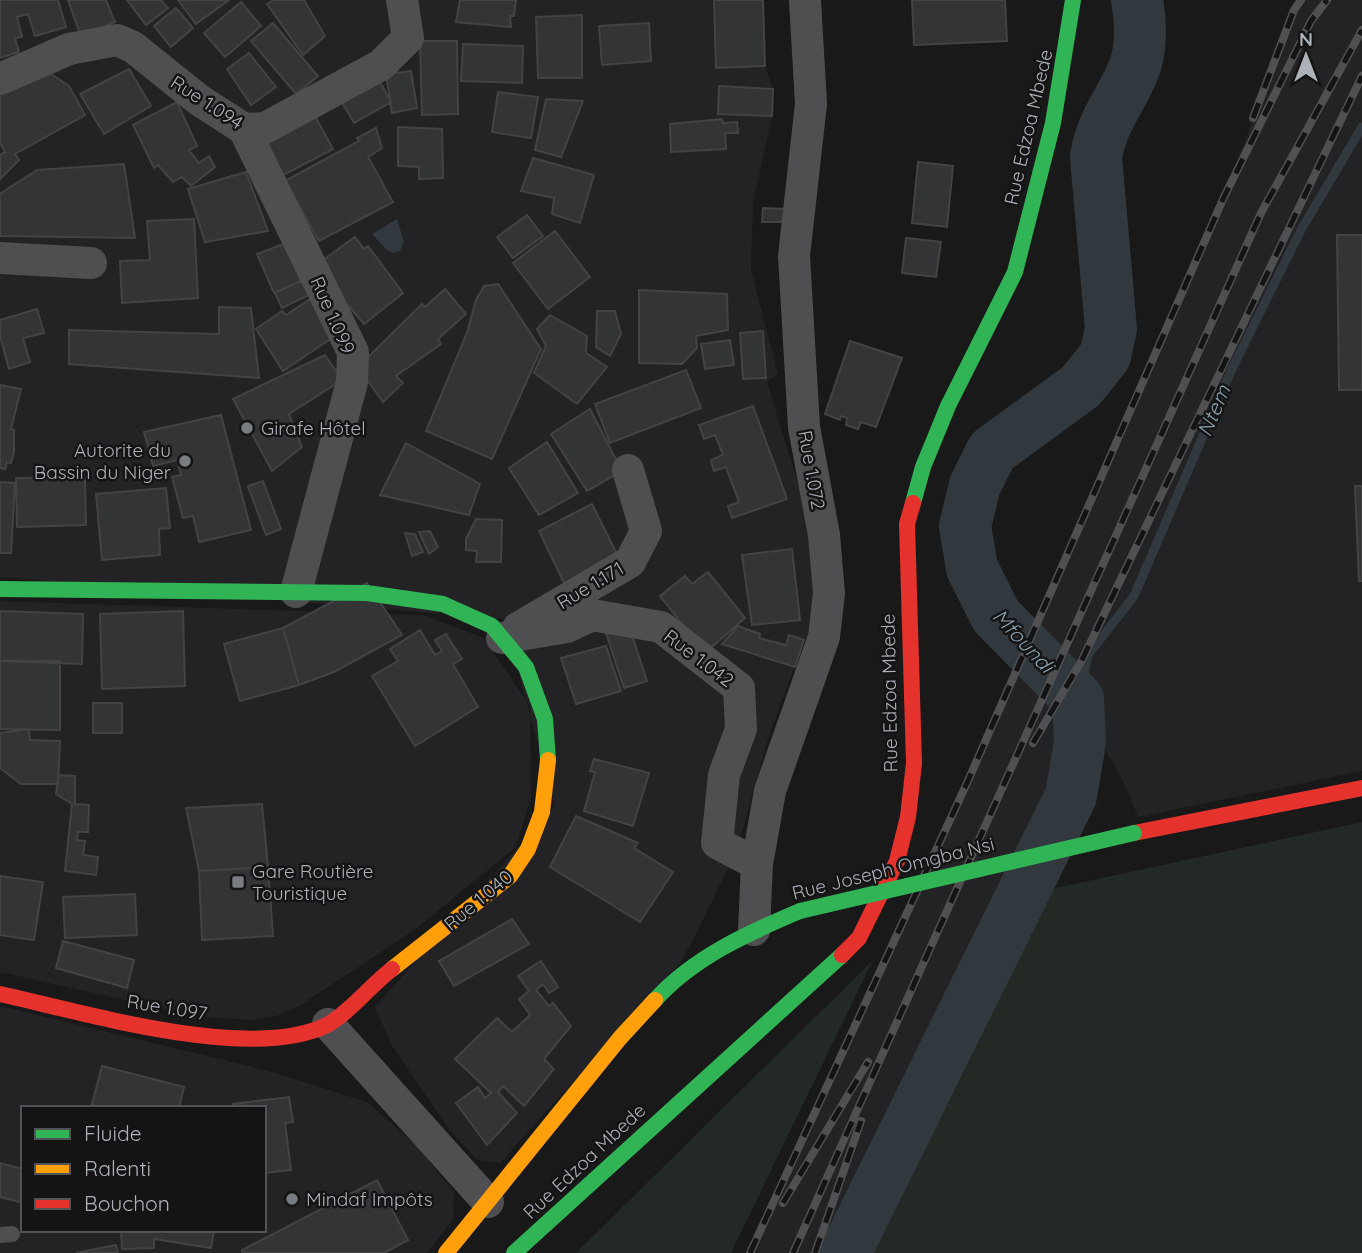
<svg xmlns="http://www.w3.org/2000/svg" width="1362" height="1253" viewBox="0 0 1362 1253" font-family="Quicksand,sans-serif">
<rect width="100%" height="100%" fill="#19191a"/>
<path fill="#232325" fill-rule="evenodd" d="M0,0H763L765,66L773,89L772,116L753,202L751,270L778,374L767,382L804,503L813,559L814,616L807,641H804L767,742L737,850L694,938L680,963L500,1163L477,1160L449,1129L391,1044L375,1007L555,806L504,619L0,577Z
M1301,0H1362V771L1138,817L1124,783L1079,701L1080,742L1071,796L845,1253H750L967,783L1224,197L1294,10Z
M0,601L424,615L484,638L530,706L531,798L515,848L413,931L299,1006L276,1016L252,1020L201,1017L0,972Z
M0,1006L269,1071L367,1102L416,1145L454,1192L453,1220L427,1253H0ZM23,1108H264V1230H23Z"/>
<path fill="#232924" d="M1362,822V1253H845L969,1006L999,937L1023,895Z
M873,960L731,1253H576Z"/>
<path fill="#32393e" d="M397,219L404,242L400,251L394,253L387,250L372,234Z"/>
<g fill="none" stroke-linecap="round" stroke-linejoin="round">
<path stroke="#32393e" stroke-width="9" d="M1078,699L1088,655L1134,596L1231,371L1302,228L1362,127"/>
<path stroke="#32393e" stroke-width="52" d="M845,1253L1071,796L1080,742L1078,699L996,616L972,568L965,526L975,485L992,451L1081,386L1105,356L1111,329L1096,157C1101,122 1120,103 1133,71C1142,51 1141,21 1137,0"/>
</g>
<path fill="#333435" stroke="#434346" stroke-width="2" d="M0,0H58L66,27L35,36L28,14L17,17L22,37L15,38L19,52L0,58Z
M68,0H106L115,22L81,37Z
M127,0H161L168,8L146,25Z
M178,0H229L196,24Z
M274,0H304L325,36L303,55L267,4Z
M460,0H516L514,16H510L511,27L456,22Z
M714,0H763L765,66L716,68Z
M912,0H1005L1007,41L914,45Z
M241,2L261,26L225,57L204,33Z
M176,8L193,28L171,47L154,26Z
M582,15V78H538L536,17Z
M273,23L318,76L296,94L251,41Z
M649,23L651,61L602,65L599,26Z
M420,41H457L458,114L422,115Z
M463,44L523,46L522,83L461,81Z
M249,53L276,87L251,105L227,69Z
M129,69L151,106L104,134L80,94Z
M45,70L69,86L85,115L15,154L19,160L0,179V155L5,152L0,143V94Z
M411,71L417,108L392,113L386,74Z
M375,73L391,102L354,123L337,94Z
M719,86L773,89L772,116L718,114Z
M498,92L538,97L531,138L492,132Z
M546,99L583,101L561,157L535,150Z
M177,102L197,146L189,150L199,163L209,156L215,167L191,186L182,177L173,182L158,165L154,168L133,125Z
M315,116L333,149L274,180L255,143Z
M722,119L723,123L737,122L738,133H725L726,149L671,152L670,124Z
M398,127L442,129L443,178L419,179V167L398,166Z
M376,128L382,148L368,157L393,202L319,241L285,181L359,141L357,138Z
M533,158L594,175L580,223L552,214L554,198L521,191Z
M918,162L953,166L947,227L912,223Z
M124,164L135,238L0,236V194L37,170Z
M246,172L268,231L205,242L188,189Z
M763,208L788,209L787,222H762Z
M527,215L543,236L513,258L497,237Z
M194,219L198,298L122,303L120,261L150,260L147,221Z
M555,231L590,277L548,309L513,263Z
M1337,235H1362V390H1339Z
M355,237L364,249L368,246L403,293L364,324L315,266Z
M906,238L941,242L936,277L902,273Z
M286,243L301,281L274,293L257,254Z
M310,277L317,291L282,308L275,293Z
M498,284L541,349L492,459L426,431L467,333L476,300L484,286Z
M445,289L466,314L438,339L441,344L396,376L403,383L383,402L358,367L422,304L425,307Z
M639,290L727,294L728,330L696,336L697,348L682,364L639,363Z
M318,294L342,331L283,371L256,329L282,311L286,315Z
M219,307L251,308L259,378L69,364V330L219,334Z
M37,309L44,333L23,338L30,362L9,369L0,336V320Z
M597,311H615L621,334L610,356L596,347Z
M550,315L587,336L586,353L607,367L577,404L534,373L546,346L537,329Z
M763,331L766,378L743,379L740,333Z
M730,340L734,365L705,369L701,344Z
M850,341L902,358L876,427L861,422L858,429L846,425L847,418L841,416L840,420L825,414Z
M325,355L342,380L289,414L302,447L272,471L233,399Z
M686,370L701,408L610,443L595,404Z
M0,385L21,389L11,429L14,430V452L11,463L7,462L5,469L0,468Z
M753,406L787,499L732,518L728,506L739,502L726,467L714,471L711,460L723,455L715,435L704,439L699,425Z
M590,409L622,471L587,491L551,434Z
M221,415L251,530L199,542L193,516L183,518L172,477L181,475L177,460L153,466L144,432Z
M547,442L578,493L539,515L509,468Z
M406,443L480,484L469,515L380,495Z
M85,477L86,525L17,527L16,478Z
M263,481L281,529L266,535L248,486Z
M0,482L15,483L11,553H0Z
M1355,486H1362V581H1359Z
M166,488L170,528L159,529L160,555L102,560L96,494Z
M592,504L619,558L566,587L539,531Z
M476,519L502,520L501,562H476L477,551L466,550V539Z
M430,531L438,547L429,554L419,532Z
M405,533L415,534L423,552L412,556Z
M792,549L800,620L752,625L742,555Z
M708,572L745,618L705,653L660,596L685,576L692,584Z
M367,583L402,635L334,672L299,685L283,628Z
M0,611L83,614L82,664L0,661Z
M183,611L185,686L102,689L100,614Z
M629,626L647,681L624,688L606,633Z
M738,626L760,634L759,638L786,645L789,635L804,640L795,667L722,644Z
M283,628L299,685L240,701L224,644Z
M420,630L435,655L442,651L435,640L446,634L462,659L453,664L478,707L415,746L372,676L398,661L390,649Z
M606,646L621,691L576,704L561,658Z
M0,661H60V730L0,729Z
M93,703H122V733H93Z
M29,729L30,740L60,741L58,784H21L0,768V733Z
M594,759L649,773L633,826L584,811L595,772L590,771Z
M59,775L75,776V804L89,805L88,832H78L77,840L85,841L83,855L98,857L96,875L65,871L72,804L56,794Z
M262,804L268,867L199,871L186,808Z
M576,816L638,843L634,848L673,872L640,922L550,867Z
M268,867L273,936L202,940L199,871Z
M0,876L43,882L34,940L0,935Z
M135,894L137,935L65,938L63,897Z
M512,919L529,944L454,986L439,961Z
M63,941L134,960L127,988L56,968Z
M541,961L558,987L549,993L543,984L536,990L549,1006L553,1003L571,1026L544,1059L554,1069L524,1106L503,1086L498,1092L517,1113L487,1145L456,1103L478,1087L485,1098L491,1093L455,1059L497,1018L512,1032L530,1015L519,999L529,991L518,976Z
M102,1066L184,1087L179,1108H91Z
M289,1097L293,1122L285,1123L291,1170L264,1173V1108H233V1104Z
M0,1163L23,1169V1203L0,1197Z
M377,1180L408,1240L384,1253H242V1250Z
M121,1230H214L211,1248L154,1239V1248L122,1249Z
M116,1245L118,1253H76Z"/>
<g fill="none" stroke-linecap="round" stroke-linejoin="round">
<path stroke="#4f4f52" stroke-width="16" d="M0,1235L12,1234"/>
<path stroke="#4f4f52" stroke-width="32" d="M0,79L69,49L117,40L133,47L199,100L244,129L265,128L381,65L408,38L402,0
M244,129L353,352L352,382L296,592
M0,258L91,263
M518,628L630,562L646,531L628,470
M502,638L567,627L592,615L661,627L739,688L741,729L724,775L717,843L757,864
M754,930L757,864L770,791L824,637L829,593L824,535L804,427L794,256L811,104L805,0
M328,1024L488,1202"/>
<path stroke="#30b455" stroke-width="16" d="M913,503L923,467L948,406L1015,272L1053,123L1073,0
M0,589L367,593L443,604L492,626L526,667L545,719L548,760
M655,1000C694,957 748,933 800,911
M514,1253L842,955"/>
<path stroke="#ff9f0a" stroke-width="16" d="M392,969L510,876L528,849L542,812L548,760
M446,1253L620,1038L655,1000"/>
<path stroke="#e5322d" stroke-width="16" d="M1134,833L1362,788
M842,955L859,938L897,861L908,817L914,763L907,524L913,503
M0,994C83,1012 250,1063 327,1025C350,1012 371,985 392,969"/>
<g stroke="#505052" stroke-width="8">
<path id="rail" d="M1253,118L1294,10L1301,0
M1033,743L1082,660L1362,76
M783,1203L868,1062
M750,1253L967,783L1224,197L1311,21L1327,0
M793,1253L1261,213L1362,30
M815,1253L861,1121"/>
</g>
<use href="#rail" stroke="#141415" stroke-width="5" stroke-dasharray="16" stroke-linecap="butt"/>
<path stroke="#30b455" stroke-width="16" d="M800,911L1134,833"/>
</g>
<g fill="#797c81" stroke="#141415" stroke-width="2.5">
<circle cx="247" cy="428" r="7"/>
<circle cx="185" cy="461" r="7"/>
<rect x="231" y="875" width="14" height="14" rx="3.5"/>
<circle cx="292" cy="1199" r="7"/>
</g>
<g text-anchor="middle" stroke-width="5" stroke-linejoin="round" paint-order="stroke">
<g font-size="19" fill="#adb1b8" stroke="#141415">
<text transform="translate(207 102) rotate(33)" y="7">Rue 1.094</text>
<text transform="translate(1028 127) rotate(-77)" y="7">Rue Edzoa Mbede</text>
<text transform="translate(333 315) rotate(66)" y="7">Rue 1.099</text>
<text transform="translate(812 470) rotate(80)" y="7">Rue 1.072</text>
<text transform="translate(590 585) rotate(-31)" y="7">Rue 1.171</text>
<text transform="translate(699 658) rotate(37)" y="7">Rue 1.042</text>
<text transform="translate(889 693) rotate(-91)" y="7">Rue Edzoa Mbede</text>
<text transform="translate(893 868) rotate(-14)" y="7">Rue Joseph Omgba Nsi</text>
<text transform="translate(478 900) rotate(-40)" y="7">Rue 1.040</text>
<text transform="translate(167 1007) rotate(9)" y="7">Rue 1.097</text>
<text transform="translate(584 1161) rotate(-43)" y="7">Rue Edzoa Mbede</text>
</g>
<g font-size="19" fill="#adb1b8" stroke="#141415" text-anchor="start">
<text x="261" y="435">Girafe Hôtel</text>
<text x="171" y="457" text-anchor="end">Autorite du<tspan x="171" dy="22">Bassin du Niger</tspan></text>
<text x="252" y="878">Gare Routière<tspan x="252" dy="22">Touristique</tspan></text>
<text x="306" y="1206">Mindaf Impôts</text>
</g>
<g font-size="21" font-style="italic" fill="#889fae" stroke="#141415">
<text transform="translate(1214 411) rotate(-67)" y="7">Ntem</text>
<text transform="translate(1023 641) rotate(47)" y="7">Mfoundi</text>
</g>
</g>
<rect x="21" y="1106" width="245" height="126" fill="#141415" stroke="#515356" stroke-width="2"/>
<rect x="35" y="1129" width="35" height="10" fill="#30b455" stroke="#515356" stroke-width="2"/>
<text x="84" y="1141" font-size="21" fill="#adb1b8">Fluide</text>
<rect x="35" y="1164" width="35" height="10" fill="#ff9f0a" stroke="#515356" stroke-width="2"/>
<text x="84" y="1176" font-size="21" fill="#adb1b8">Ralenti</text>
<rect x="35" y="1199" width="35" height="10" fill="#e5322d" stroke="#515356" stroke-width="2"/>
<text x="84" y="1211" font-size="21" fill="#adb1b8">Bouchon</text>
<g transform="translate(1306 56)" stroke="#141415" stroke-width="5" paint-order="stroke">
<path d="M0-5L12 26L0 18L-12 26Z" fill="#adb1b8"/>
<text y="-10" font-size="19" font-weight="bold" text-anchor="middle" fill="#adb1b8">N</text>
</g>
</svg>
